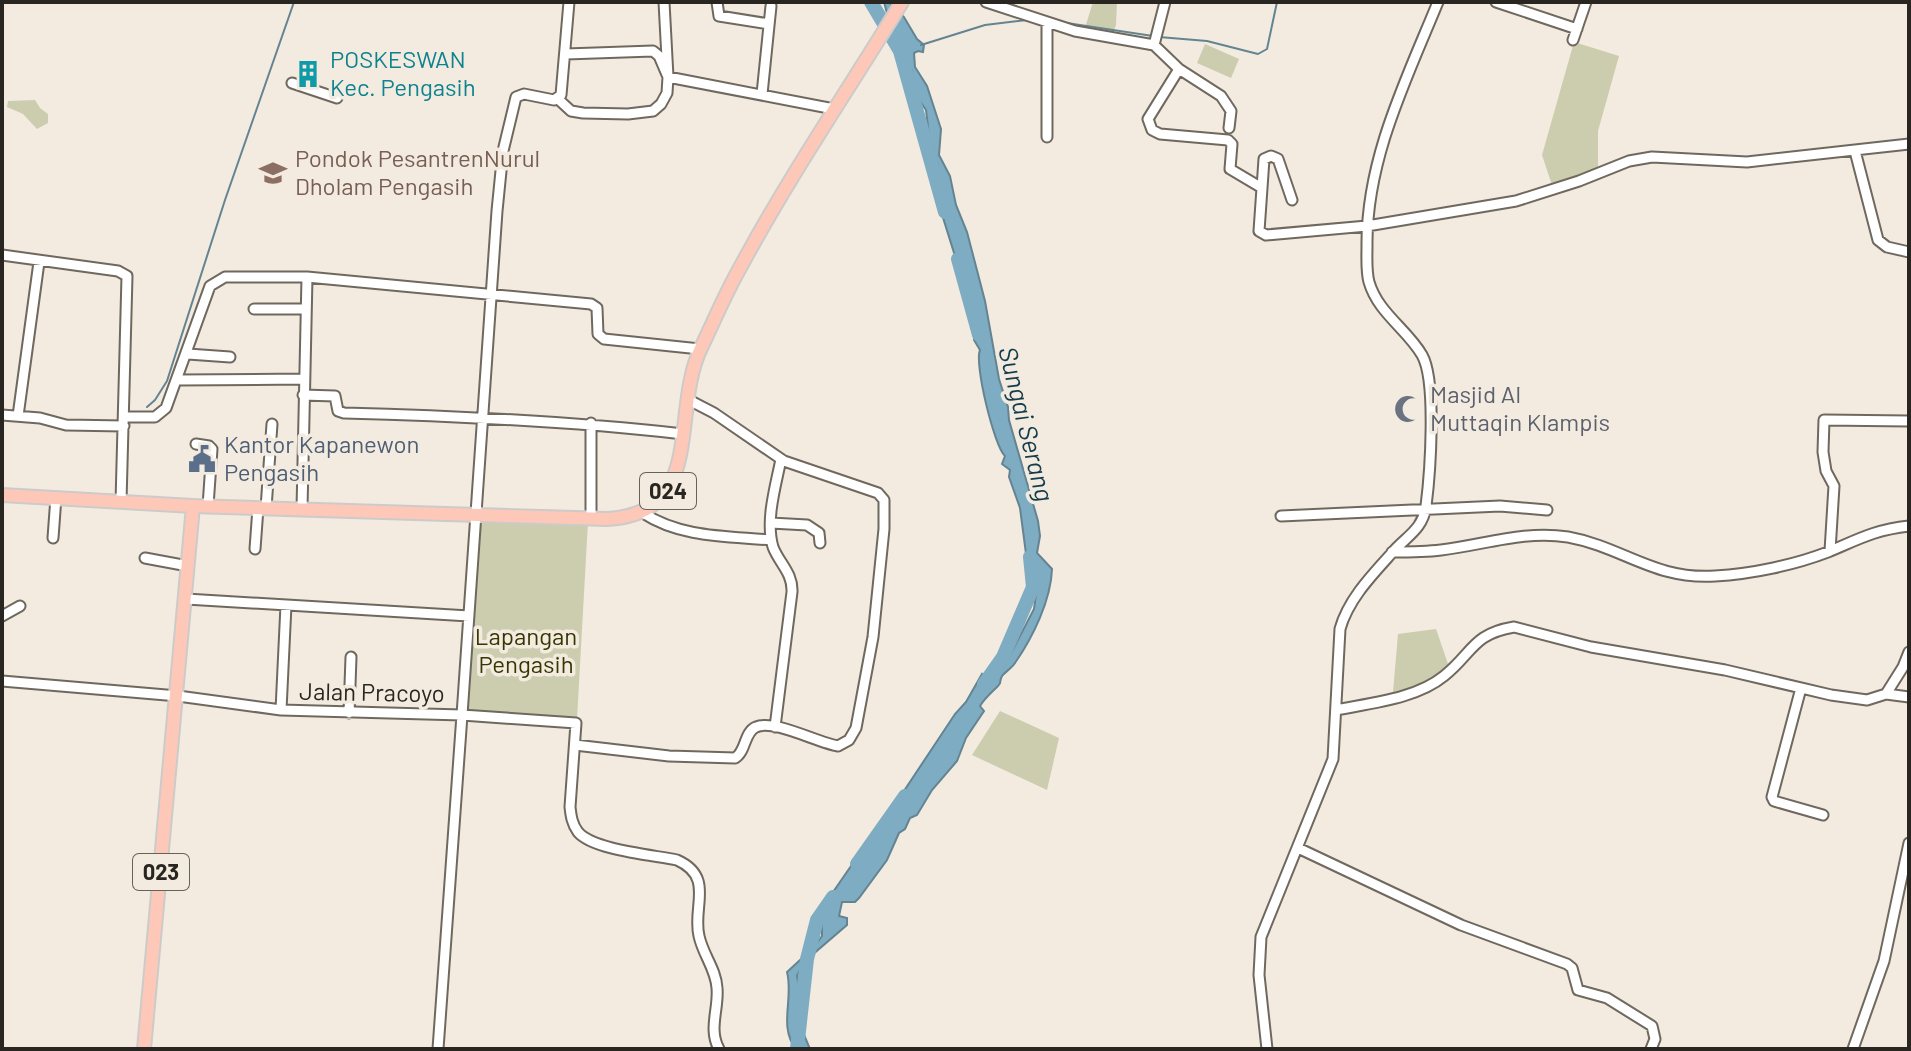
<svg xmlns="http://www.w3.org/2000/svg" width="1911" height="1051" viewBox="0 0 1911 1051" font-family="Barlow,sans-serif">
<rect width="100%" height="100%" fill="#f3ebdf"/>
<path fill="#cbcdae" d="M1093,2H1117L1116,25L1111,37L1084,31Z
M1574,42L1619,56L1598,131V168L1552,185L1542,155Z
M1205,44L1239,59L1231,78L1197,63Z
M35,100L40,108L48,114V123L37,129L23,114L7,107L8,101Z
M481,516L588,522L577,719L466,710Z
M1436,629L1448,664C1434,682 1414,687 1393,692L1398,634Z
M1000,711L1059,738L1047,790L972,755Z"/>
<path fill="#7eacc2" stroke="#648492" stroke-width="2" d="M884,2H889L904,17L917,39L924,45L923,52L918,51L914,53L915,67L927,86L941,129L939,155L950,176L956,205L967,232L985,301L999,379L1008,407L1009,420L1038,521L1040,536L1037,553L1052,569C1051,600 1033,637 1015,663C1012,668 1006,671 1002,676C998,684 1003,681 997,687C990,694 985,698 980,706L984,711L966,738L957,761L932,790L917,815L910,818L905,829L899,833L887,860L859,898L855,902H842L839,916L847,918V925L804,962L797,976L800,992L797,1018L810,1049H796C778,1026 794,999 787,972L813,948L822,936V908L860,853L876,845L893,817L898,800L955,714L966,702L982,674L984,676L1007,661L1034,609L1037,587L1028,569L1020,508L1009,477L1010,470L1002,464L1005,456C994,446 974,363 980,350L974,340V313L968,283L960,272L940,208L938,165L929,135L926,110L915,94L912,71L897,50Z"/>
<g fill="none" stroke-linecap="round" stroke-linejoin="round">
<path stroke="#648492" stroke-width="2" d="M1060,22L1153,36
M1159,37L1207,41L1258,54L1267,49L1277,2
M921,45L985,25L1027,20
M147,407L155,400L167,381L225,200L294,2"/>
<path stroke="#7eacc2" stroke-width="14" d="M871,2L900,51L945,212
M958,259L979,335
M984,684L1003,657L1033,587L1030,557
M857,864L905,796
M797,1049L807,959L817,920L833,897"/>
<g stroke="#6f685e" stroke-width="13">
<path id="minor" d="M664,2L668,77L834,109
M717,2L719,16L769,24
M986,2L1075,31L1154,45L1179,69L1221,96L1231,111L1229,128
M1496,2L1577,29
M1573,40L1586,2
M1154,45L1165,2
M1179,69L1148,119L1152,130L1160,134L1228,140L1232,144L1230,169L1262,188L1264,159L1271,156L1278,159L1292,200
M292,83L337,98
M762,94L771,6
M558,99L571,111L583,113L628,114L653,111L661,104L667,93L668,77L659,56L653,51L566,54
M1047,137V23
M1855,151L1878,240L1887,247L1909,252
M1262,188L1259,231L1266,235L1367,226L1516,201L1579,181L1629,161L1652,157L1747,162L1909,144
M2,255L118,271L127,276L121,502
M254,309H306
M188,354L230,357
M178,380L304,379
M303,395L335,396L338,411L344,413C458,416 570,421 683,434
M2,415L40,418L66,425L124,426
M18,416L39,262
M125,417H155L166,408L210,286L225,277H307L591,304L597,308L598,334L604,339L700,349
M591,423V519
M196,444L209,446L212,449L208,506
M266,508L272,424
M302,509L307,277
M643,513C681,538 728,536 771,540
M1281,516L1500,506L1547,510
M771,523L807,525L819,533L820,543
M53,538L56,497
M255,549L258,508
M1830,551L1834,486L1826,471L1823,452L1824,420L1909,421
M1392,552C1409,552 1425,552 1441,550C1484,545 1524,530 1568,537C1623,547 1654,580 1715,576C1752,574 1794,565 1828,552C1859,539 1874,530 1909,526
M145,558L188,566
M186,599L469,616
M2,616L20,606
M2,681L178,696L281,710L462,715L497,211L503,151L516,97L524,94L554,100L561,95L569,2
M1801,688L1772,797L1774,801L1823,815
M1886,694L1909,697
M281,710L286,605
M1336,710C1370,703 1416,699 1444,676C1473,653 1472,634 1514,627L1591,647L1725,670L1831,695L1867,700L1886,694L1903,667L1909,652
M349,713L351,657
M775,727L792,592C793,573 779,563 773,547C765,520 776,485 781,459
M575,745L669,756L735,758C746,752 744,732 756,727C774,719 818,743 838,746L849,740L856,728L873,637L884,529V500L878,493L784,461L714,413L687,399
M1298,848L1461,925L1567,964L1572,968L1578,990L1607,998L1652,1026L1655,1039L1651,1049
M438,1049L462,715L576,723L570,807C571,816 572,824 578,832C593,850 653,855 677,860C715,877 692,907 699,936C703,955 716,969 717,988C719,1009 708,1029 719,1049
M1267,1049L1259,975L1261,937L1333,759L1340,629C1348,600 1371,576 1391,554C1405,537 1423,530 1426,506C1430,475 1437,381 1422,355C1407,329 1378,313 1369,282C1366,271 1367,257 1367,246C1366,160 1406,80 1438,2
M1853,1049L1884,961L1909,843"/>
</g>
<g stroke="#cccbca" stroke-width="16">
<path id="major" d="M2,495L193,506L607,519C707,514 670,412 701,348C714,321 726,292 741,266C790,175 848,90 902,2
M144,1049L193,506"/>
</g>
<use href="#minor" stroke="#fff" stroke-width="9"/>
<use href="#major" stroke="#fec8b9" stroke-width="12"/>
</g>
<defs>
<g id="building-bare" transform="scale(2.16)"><path d="M-4-6H4V6H1V3H-1V6H-4ZM-2.5-4.3h1.7v1.8h-1.7ZM.8-4.3h1.7v1.8H.8ZM-2.5-1h1.7V.8h-1.7ZM.8-1h1.7V.8H.8Z" fill="#0f9aa8" stroke="#f3ebdf" stroke-width="2.5" paint-order="stroke"/></g>
<g id="school-bare" transform="scale(2.16)"><path d="M0-5L7-2L0 1L-7-2ZM-4 1L0 2.5L4 1V4Q0 6-4 4Z" fill="#8d6e63" stroke="#f3ebdf" stroke-width="2.5" paint-order="stroke"/></g>
<g id="mosque-bare" transform="scale(2.16)"><path d="M3.5-4.9A6 6 0 1 0 3.5 4.9A5 5 0 1 1 3.5-4.9Z" fill="#6b7280" stroke="#f3ebdf" stroke-width="2.5" paint-order="stroke"/></g>
<g id="civic-bare" transform="scale(2.16)"><path d="M-.6-6.5H3V-4.5H.6V-3L4-1V1h2V6H-6V1h2V-1L-.6-3ZM-1.2 2.5V6h2.4V2.5Z" fill="#5c6f8a" stroke="#f3ebdf" stroke-width="2.5" paint-order="stroke"/></g>
</defs>
<g fill-rule="evenodd">
<use href="#building-bare" x="308" y="74"/>
<use href="#school-bare" x="273" y="173"/>
<use href="#mosque-bare" x="1408" y="409"/>
<use href="#civic-bare" x="202" y="459"/>
</g>
<g text-anchor="middle" stroke-width="7" stroke-linejoin="round" paint-order="stroke">
<g fill="#f3ebdf" stroke="#66615b" stroke-width="2">
<rect x="640" y="473" width="56" height="36" rx="6"/>
<rect x="133" y="854" width="56" height="36" rx="6"/>
</g>
<g font-size="22" font-weight="bold" fill="#292622">
<text x="668" y="499">024</text>
<text x="161" y="880">023</text>
</g>
<g font-size="24" fill="#0d838f" stroke="#f3ebdf" text-anchor="start">
<text x="330" y="68">POSKESWAN<tspan x="330" dy="28">Kec. Pengasih</tspan></text>
</g>
<g font-size="24" fill="#785e54" stroke="#f3ebdf" text-anchor="start">
<text x="295" y="167">Pondok PesantrenNurul<tspan x="295" dy="28">Dholam Pengasih</tspan></text>
</g>
<g font-size="24" fill="#5b616d" stroke="#f3ebdf" text-anchor="start">
<text x="1430" y="403">Masjid Al<tspan x="1430" dy="28">Muttaqin Klampis</tspan></text>
</g>
<g font-size="24" fill="#4e5e75" stroke="#f3ebdf" text-anchor="start">
<text x="224" y="453">Kantor Kapanewon<tspan x="224" dy="28">Pengasih</tspan></text>
</g>
<g font-size="24" fill="#363700" stroke="#f3ebdf">
<text x="526" y="645">Lapangan<tspan x="526" dy="28">Pengasih</tspan></text>
</g>
<g font-size="24" fill="#292622" stroke="#f3ebdf">
<text transform="translate(372 693) rotate(1)" y="8">Jalan Pracoyo</text>
</g>
<g font-size="26" font-style="italic" fill="#143c4d" stroke="#f3ebdf">
<text transform="translate(1026 424) rotate(76)" y="9">Sungai Serang</text>
</g>
</g>
<rect width="1911" height="1051" fill="none" stroke="#292622" stroke-width="8"/>
</svg>
